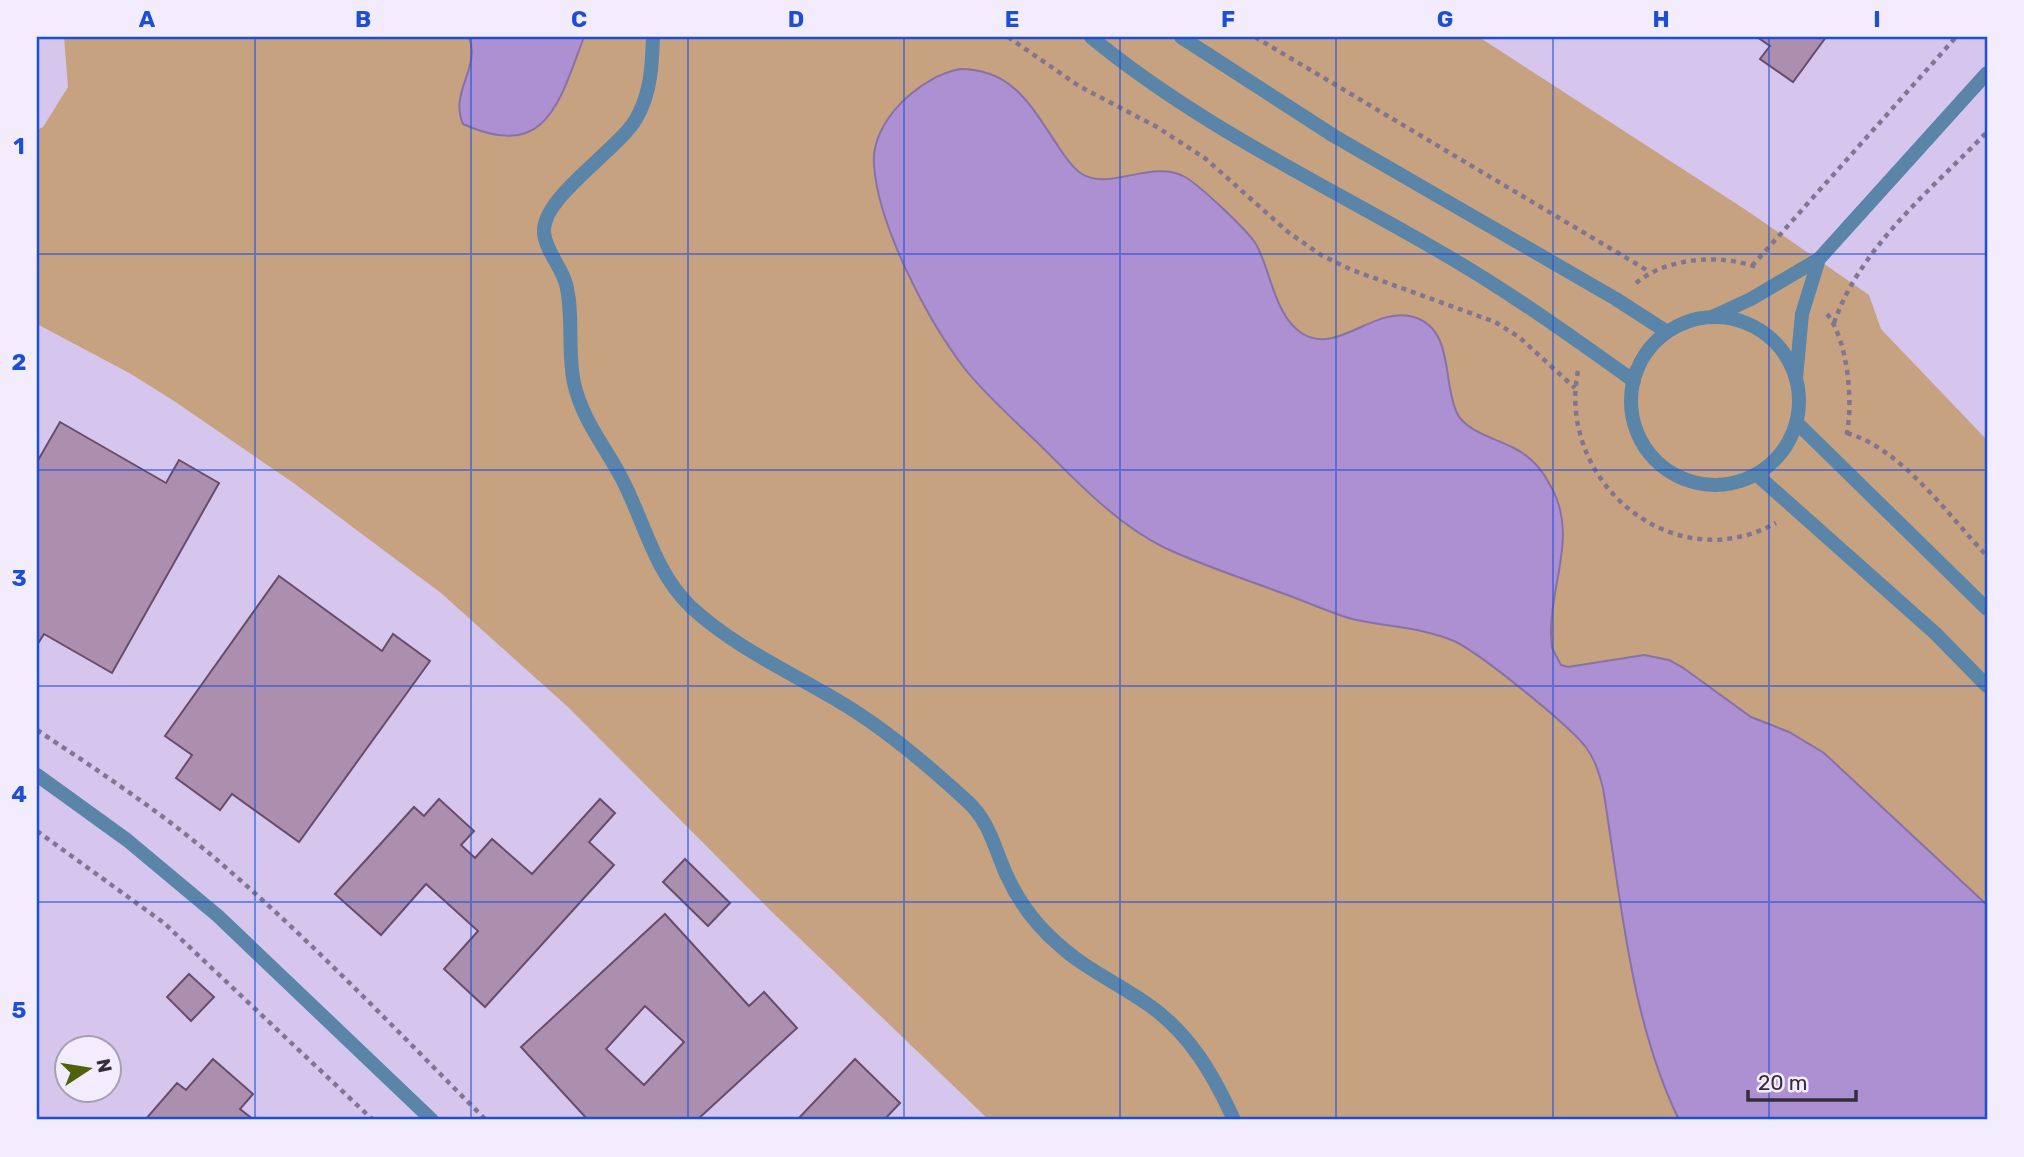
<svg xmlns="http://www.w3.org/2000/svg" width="2024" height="1157" viewBox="0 0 2024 1157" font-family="Rubik,sans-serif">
<rect width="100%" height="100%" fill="#d6c6ee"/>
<path fill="#c7a281" d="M64,37H1479L1746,210L1869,295L1881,329L1987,440V1120H989L771,911L568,707L441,593L295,484L174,401L131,374L37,324V130L43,127L68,87Z"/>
<path fill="#ac90d2" stroke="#8872a5" stroke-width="2" d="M469,37H584C559,102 547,162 463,124C449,92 481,68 469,37Z
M960,69C1013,69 1031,106 1058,146C1064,155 1072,168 1082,174C1109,191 1153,159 1185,177C1198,184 1251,233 1257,246C1271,272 1275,317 1303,334C1338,355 1375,305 1414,317C1455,330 1442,383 1457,413C1465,431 1497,439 1514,448C1530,456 1542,469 1550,485C1579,534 1550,583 1551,634L1552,648L1561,665L1568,667L1644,655L1669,660L1682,667L1751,717L1789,732L1824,753L1987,905V1120H1679C1630,1019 1621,899 1603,788C1599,773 1595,759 1585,746C1566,723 1480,653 1454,641C1421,627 1386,627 1352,619C1328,612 1305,601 1282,593C1242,578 1201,565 1163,547C1118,524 1082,487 1047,452C1020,425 989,399 965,369C928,321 878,226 874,165C870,121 921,76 960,69Z"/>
<path fill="#ac8faf" stroke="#684d6b" stroke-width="2" fill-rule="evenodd" d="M1757,37H1826L1793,82L1760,59L1770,46Z
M60,422L166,483L179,460L219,483L112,673L44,634L37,645V462Z
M279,576L382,651L393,634L430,661L299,842L232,794L220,810L176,778L192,755L165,736Z
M439,799L474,831L461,845L475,858L492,839L532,874L600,799L615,813L589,842L614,865L485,1007L444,969L478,931L426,884L381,935L335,894L414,807L424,816Z
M685,859L730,903L708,926L663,882Z
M665,914L749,1006L764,992L797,1028L697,1120H588L521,1047ZM645,1006L684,1042L644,1085L606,1049Z
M189,974L214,997L191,1021L167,997Z
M213,1059L253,1094L240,1109L254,1120H145L177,1083L186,1090Z
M855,1059L900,1103L884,1120H797Z"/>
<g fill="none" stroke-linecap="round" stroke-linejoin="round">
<path stroke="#817691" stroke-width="4.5" stroke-dasharray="5 5" stroke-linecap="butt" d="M1008,37L1079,86L1157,127L1206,159L1288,232L1321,255L1352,270L1495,322L1519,337L1575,388
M1255,37L1650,272
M1752,266L1956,37
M1636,283C1668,257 1719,254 1757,267
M1827,314C1848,340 1854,405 1846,437
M1834,323C1860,247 1932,189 1987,132
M1578,371C1556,482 1673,580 1776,523
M1847,433C1902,449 1948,515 1987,556
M37,730C96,769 156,809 210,854C307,936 396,1030 486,1120
M37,831L164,923L373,1120"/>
<path stroke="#5a85a8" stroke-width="14" d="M653,37C652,65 651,94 636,119C618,150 542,197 544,232C545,250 561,266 566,284C574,316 567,350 574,383C582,419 604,445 621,477C644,520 654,572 691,607C734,647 790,672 840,702C886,729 929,766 968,802C990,822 995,850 1007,876C1019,902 1037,926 1058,944C1084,968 1117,983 1146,1003C1189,1032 1213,1074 1234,1120"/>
<path stroke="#5a85a8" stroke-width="14" d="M1712,317L1751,299L1819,259L1987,73
M1796,378L1802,314L1819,259
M37,775L127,840L218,916L432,1120"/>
<path stroke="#5a85a8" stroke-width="14" d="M1091,37C1194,122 1315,180 1430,246C1501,286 1567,333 1634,381
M1181,37L1334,136L1616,299L1667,332
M1631 401a84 84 0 1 1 168 0a84 84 0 1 1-168 0Z
M1796,422L1987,609
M1756,474L1936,634L1987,686"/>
</g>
<path fill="none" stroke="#1d4ed8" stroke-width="2" stroke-opacity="0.55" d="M255,37V1120M471,37V1120M688,37V1120M904,37V1120M1120,37V1120M1336,37V1120M1553,37V1120M1769,37V1120M37,254H1987M37,470H1987M37,686H1987M37,902H1987"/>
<rect width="2024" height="1157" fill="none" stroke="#f3ecfd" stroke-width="77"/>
<g transform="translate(88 1069) rotate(78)"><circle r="33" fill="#f3ecfd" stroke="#a6a0b0" stroke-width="2"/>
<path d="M0-5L12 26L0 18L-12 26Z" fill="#4d620b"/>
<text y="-10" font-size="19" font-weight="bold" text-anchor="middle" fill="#332d3c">N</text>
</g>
<path d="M1748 1090v10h108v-10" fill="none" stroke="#332d3c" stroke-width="3.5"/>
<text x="1758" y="1090" font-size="21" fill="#332d3c" stroke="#f3ecfd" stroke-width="5" paint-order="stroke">20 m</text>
<rect x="38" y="38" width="1948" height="1080" fill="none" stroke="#1d4ed8" stroke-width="2.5"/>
<g font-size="23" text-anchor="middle" font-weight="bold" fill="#1d4ed8">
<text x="147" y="27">A</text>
<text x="363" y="27">B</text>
<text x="579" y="27">C</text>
<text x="796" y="27">D</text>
<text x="1012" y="27">E</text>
<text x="1228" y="27">F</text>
<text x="1445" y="27">G</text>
<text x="1661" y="27">H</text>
<text x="1877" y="27">I</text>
<text x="19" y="154">1</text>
<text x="19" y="370">2</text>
<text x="19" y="586">3</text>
<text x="19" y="802">4</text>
<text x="19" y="1018">5</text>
</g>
</svg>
